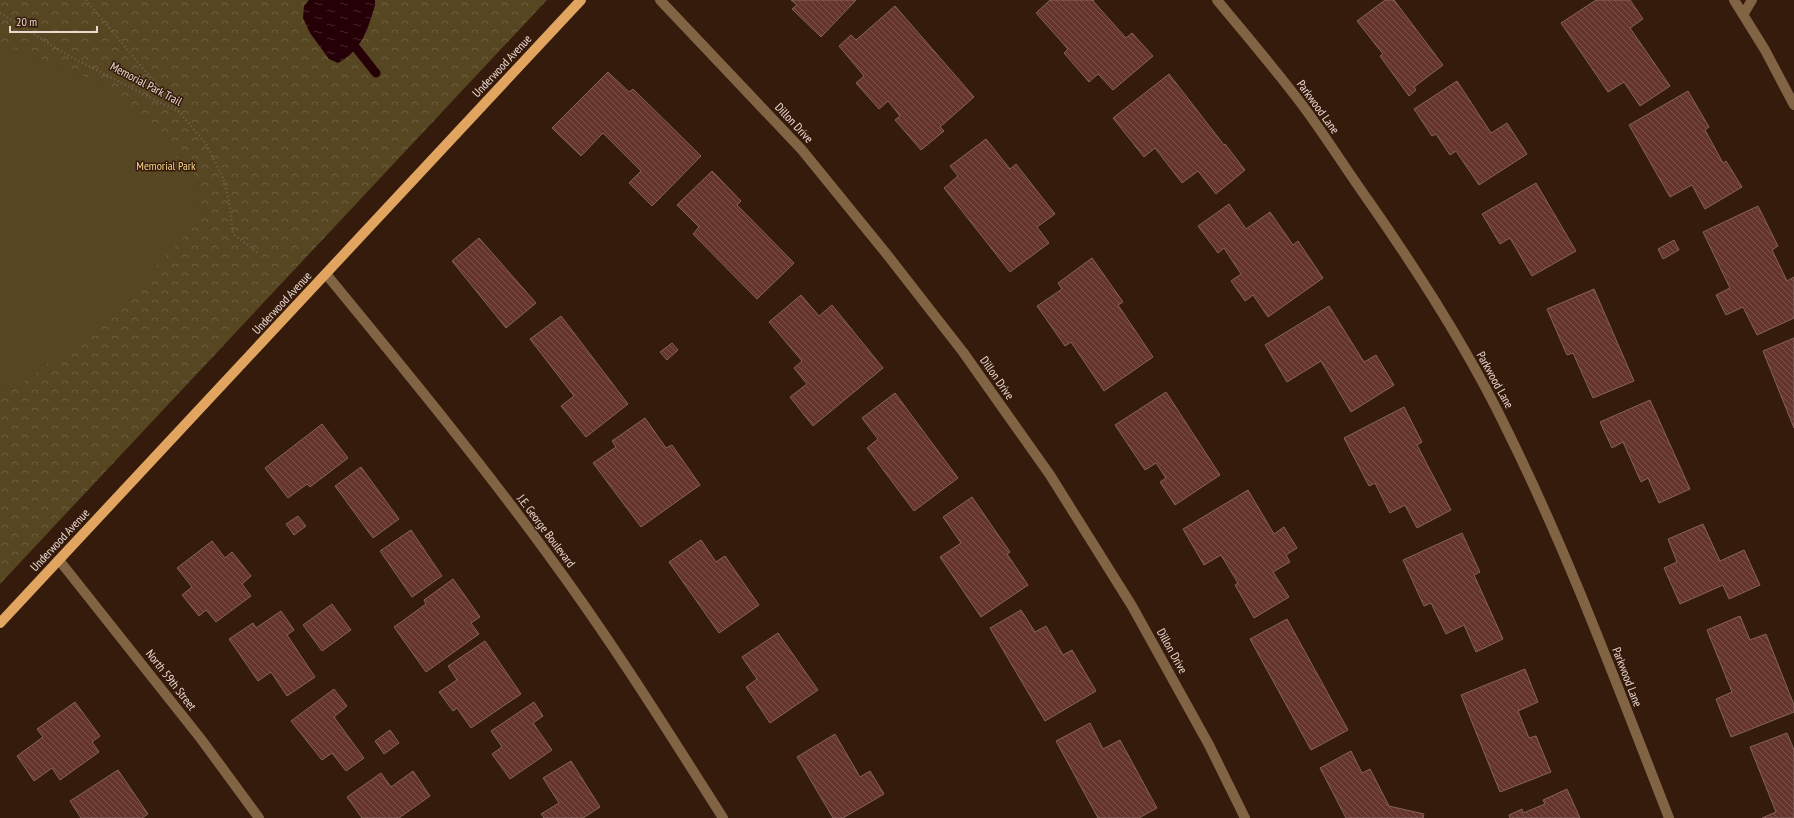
<svg xmlns="http://www.w3.org/2000/svg" width="1794" height="818" viewBox="0 0 1794 818" font-family="'PT Sans Narrow',sans-serif">
<defs>
<pattern id="park-crowns" width="20" height="18" patternUnits="userSpaceOnUse"><rect width="20" height="18" fill="#564621"/><path d="M2 6a3 3 0 1 1 6 0M12 15a3 3 0 1 1 6 0" fill="none" stroke="#6e6040"/></pattern>
<pattern id="water-ripples" width="26" height="14" patternUnits="userSpaceOnUse"><rect width="26" height="14" fill="#260007"/><path d="M2 4q2-2 4 0t4 0M15 11q2-2 4 0t4 0" fill="none" stroke="#46252a"/></pattern>
<pattern id="building-back-hatch" width="6" height="6" patternUnits="userSpaceOnUse"><rect width="6" height="6" fill="#65352d"/><path d="M-1 5l2 2M0 0l6 6M5-1l2 2" fill="none" stroke="#7b524a"/></pattern>
</defs>
<rect width="100%" height="100%" fill="#341b0c"/>
<path fill="url(#park-crowns)" d="M0,0H547L0,584Z"/>
<path fill="#564621" d="M0,43L102,83L197,177L201,218L111,315L15,389L0,385Z"/>
<path fill="url(#water-ripples)" d="M309,0H375V5C368,29 362,50 338,63L329,59L310,33L303,18L304,6Z"/>
<g fill="none" stroke-linecap="round" stroke-linejoin="round">
<path stroke="#260007" stroke-width="9" d="M356,48L376,73"/>
</g>
<path fill="url(#building-back-hatch)" stroke="#85625b" d="M791,0H856L821,37L792,9L797,5Z
M1050,0H1094L1093,1L1126,38L1132,33L1153,56L1113,90L1098,74L1089,82L1064,53L1068,49L1036,13Z
M1385,0H1394L1443,65L1414,87L1416,90L1409,96L1380,56L1383,54L1357,21Z
M1596,0H1630L1643,19L1630,28L1670,86L1640,106L1624,82L1608,92L1561,23Z
M895,6L974,97L940,127L944,131L921,150L895,120L900,116L888,101L879,109L856,83L864,76L839,46L851,35L856,40Z
M608,72L629,92L633,89L701,156L652,206L629,183L641,171L603,133L581,156L552,128Z
M1169,74L1224,145L1225,144L1245,170L1216,194L1198,171L1182,183L1155,148L1144,157L1113,118Z
M1457,81L1491,133L1507,123L1527,154L1479,185L1456,151L1450,155L1436,134L1432,136L1414,109Z
M1688,91L1709,127L1705,130L1723,163L1726,161L1742,187L1705,209L1692,185L1670,197L1629,125Z
M986,139L1010,169L1016,164L1055,214L1037,227L1049,243L1010,272L944,188L958,176L950,166Z
M712,171L741,201L737,205L794,263L757,299L693,234L699,227L677,205Z
M1536,183L1576,251L1532,276L1510,238L1500,244L1482,214Z
M1229,204L1246,229L1270,212L1293,245L1298,241L1323,278L1268,317L1253,295L1245,301L1231,281L1241,274L1224,248L1218,253L1198,226Z
M1758,206L1778,246L1772,250L1787,281L1794,277V318L1757,335L1743,307L1726,315L1716,295L1730,288L1703,232Z
M479,238L536,303L506,328L452,261Z
M1674,240L1679,250L1663,259L1658,249Z
M1092,258L1123,302L1118,305L1153,357L1104,391L1071,342L1065,346L1037,306L1062,289L1058,283Z
M1594,289L1634,381L1593,398L1573,353L1567,355L1547,309Z
M801,295L819,316L832,305L883,368L813,426L790,397L807,384L794,368L802,361L769,322Z
M1329,306L1364,362L1376,355L1394,385L1351,412L1321,361L1287,382L1265,345Z
M561,316L628,404L586,437L561,406L574,396L530,339Z
M1794,338V428L1763,351Z
M672,343L678,350L667,360L660,352Z
M1166,392L1220,475L1175,505L1160,482L1166,478L1156,463L1145,470L1115,425Z
M895,393L958,478L914,511L867,448L878,439L862,418Z
M1650,400L1690,489L1659,503L1648,478L1641,482L1623,442L1612,448L1600,422Z
M1404,407L1422,442L1417,445L1451,510L1417,528L1405,505L1390,513L1375,483L1369,486L1344,438Z
M645,418L666,448L672,445L700,485L641,527L593,463L616,447L612,441Z
M322,424L348,458L310,487L307,484L288,498L265,468Z
M361,467L399,519L373,538L335,486Z
M1248,490L1274,534L1284,527L1297,548L1286,555L1290,562L1273,572L1289,597L1254,618L1235,585L1238,583L1221,555L1204,565L1183,529Z
M972,497L1010,552L1007,554L1028,585L981,617L940,557L961,543L943,517Z
M298,516L306,526L294,535L286,524Z
M1703,524L1720,561L1744,550L1760,585L1729,599L1723,585L1680,604L1664,568L1677,562L1668,539Z
M411,530L442,576L412,597L380,551Z
M1462,533L1480,572L1474,575L1503,639L1476,652L1464,625L1446,634L1431,603L1424,606L1403,560Z
M701,540L716,562L725,556L759,605L719,633L669,562Z
M212,541L225,558L232,552L251,576L242,584L251,596L216,622L206,610L199,616L182,595L192,587L177,568Z
M453,579L480,617L471,623L479,634L426,672L394,627L426,604L424,600Z
M332,604L351,630L322,651L303,625Z
M1021,610L1035,632L1046,626L1063,655L1072,650L1096,691L1045,721L990,628Z
M281,611L294,630L287,635L315,677L287,696L271,672L258,681L229,639L253,623L256,628Z
M1740,616L1750,640L1766,634L1794,705V712L1731,737L1716,699L1732,692L1707,630Z
M1287,619L1348,730L1311,750L1250,639Z
M778,633L818,690L770,723L746,687L757,679L742,657Z
M485,641L521,694L471,728L457,708L453,711L439,692L457,680L448,666Z
M1525,669L1538,702L1518,711L1529,738L1536,736L1551,772L1500,792L1461,695Z
M334,689L347,706L334,717L364,758L346,771L332,753L322,760L291,721Z
M75,702L100,736L92,742L99,752L60,780L52,768L34,781L17,756L43,737L37,729Z
M534,702L543,716L533,723L552,750L510,779L492,754L502,747L491,731Z
M1090,723L1103,749L1120,740L1157,808L1139,818H1098L1056,741Z
M390,730L399,743L384,754L375,741Z
M1787,733L1794,750V818H1762L1776,812L1750,747Z
M835,734L860,777L870,771L884,794L843,818H833L797,757Z
M1351,751L1362,773L1370,769L1389,806L1424,814L1423,818H1346L1320,768Z
M571,761L600,807L583,818H544L541,814L559,803L543,778Z
M118,770L148,814L142,818H81L70,801Z
M413,771L430,796L399,818H362L347,797L381,773L391,787Z
M1567,789L1580,818H1510L1509,815L1522,809L1523,813L1545,804L1543,800Z"/>
<g fill="none" stroke-linecap="round" stroke-linejoin="round">
<path stroke="#776054" stroke-width="2.5" stroke-dasharray="1 3" stroke-linecap="butt" d="M86,0L206,144L223,178L229,200L233,234L258,253
M0,13L69,56L179,112"/>
<path stroke="#816444" stroke-width="10" d="M660,0L802,150L889,257L963,352L1050,475L1132,606L1209,745L1245,818
M1217,0C1246,35 1276,70 1303,106C1326,137 1346,169 1368,200C1419,273 1468,349 1507,430C1569,555 1618,688 1669,818
M1734,0L1765,50L1794,105
M1743,15L1752,0
M326,274C405,370 484,466 557,567C616,648 669,733 723,818
M59,560L201,739L259,818"/>
<path stroke="#e1a560" stroke-width="10" d="M0,623L581,0"/>
</g>
<g text-anchor="middle" stroke-width="3" stroke-linejoin="round" paint-order="stroke">
<g font-size="12" fill="#ebd9d0" stroke="#341b0c">
<text transform="translate(502 66) rotate(-47)" y="4">Underwood Avenue</text>
<text transform="translate(146 84) rotate(28)" y="4">Memorial Park Trail</text>
<text transform="translate(1318 107) rotate(54)" y="4">Parkwood Lane</text>
<text transform="translate(794 123) rotate(47)" y="4">Dillon Drive</text>
<text transform="translate(282 303) rotate(-47)" y="4">Underwood Avenue</text>
<text transform="translate(997 378) rotate(55)" y="4">Dillon Drive</text>
<text transform="translate(1495 380) rotate(61)" y="4">Parkwood Lane</text>
<text transform="translate(546 531) rotate(53)" y="4">J.E. George Boulevard</text>
<text transform="translate(60 540) rotate(-47)" y="4">Underwood Avenue</text>
<text transform="translate(1172 651) rotate(61)" y="4">Dillon Drive</text>
<text transform="translate(1627 677) rotate(69)" y="4">Parkwood Lane</text>
<text transform="translate(171 680) rotate(52)" y="4">North 59th Street</text>
</g>
<g font-size="12" fill="#f4d489" stroke="#341b0c">
<text x="166" y="170">Memorial Park</text>
</g>
</g>
<path d="M10 26v6h87v-6" fill="none" stroke="#ebd9d0" stroke-width="2"/>
<text x="16" y="26" font-size="12" fill="#ebd9d0" stroke="#341b0c" stroke-width="3" paint-order="stroke">20 m</text>
</svg>
